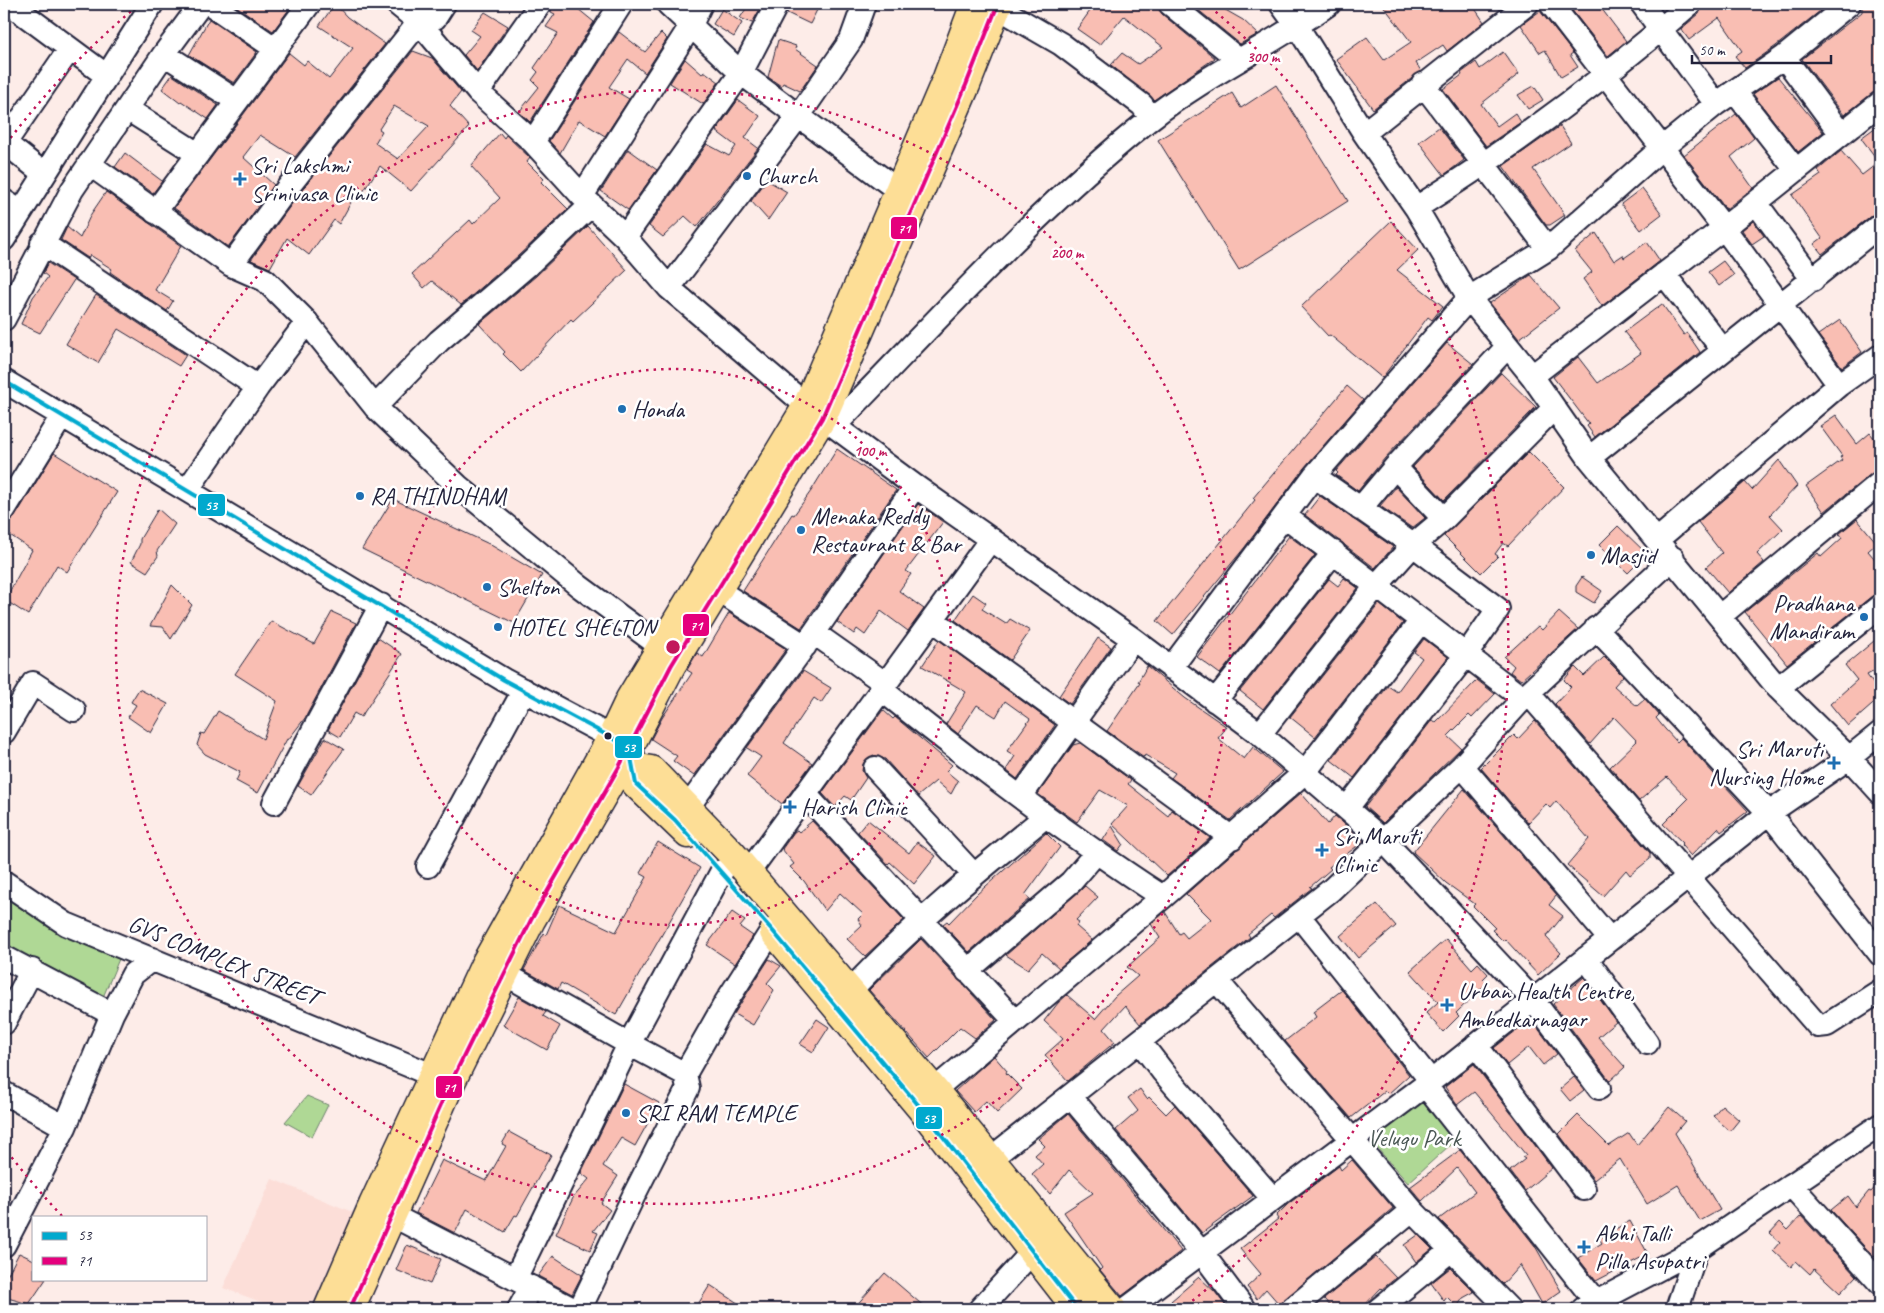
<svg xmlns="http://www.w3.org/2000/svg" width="1884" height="1313" viewBox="0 0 1884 1313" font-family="Caveat,sans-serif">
<rect width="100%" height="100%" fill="#fdece8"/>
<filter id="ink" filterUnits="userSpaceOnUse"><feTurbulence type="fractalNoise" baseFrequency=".02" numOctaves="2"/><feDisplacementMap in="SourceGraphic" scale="10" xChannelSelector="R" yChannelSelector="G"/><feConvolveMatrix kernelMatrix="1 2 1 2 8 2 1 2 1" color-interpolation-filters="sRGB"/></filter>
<g filter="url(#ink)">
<path fill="#fcded8" d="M272,1179L367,1218L328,1309H280L223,1288Z"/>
<path fill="#afd895" stroke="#687d68" d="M4,879L124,947L101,1002L4,956Z
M1419,1093L1459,1137L1408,1183L1368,1138Z
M307,1096L328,1105L312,1137L285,1122Z"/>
<path fill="#f9beb3" stroke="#22223b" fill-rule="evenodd" d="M233,4H293L273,31Z
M335,4L347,17L385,44L295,157L260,135L243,157L274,185L228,247L174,208L289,53L304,65L307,61L329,79L353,48L319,26Z
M553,4H572L594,22L530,122L519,112L539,87L532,80L538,72L534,68L558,33L546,27L555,14L551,12Z
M749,4L761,7L752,23L740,18Z
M790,4H820L810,24L787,13Z
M1095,4H1157L1162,14L1215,58L1154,100L1111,65L1122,53L1138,64L1163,47L1124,16L1100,45L1077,29Z
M1191,4H1215L1243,20L1258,34L1240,44Z
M1382,4H1472L1484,22L1447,51L1443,45L1416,63L1421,71L1373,109L1336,59L1367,37L1384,60L1411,42Z
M1567,4H1598L1626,41L1608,56Z
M1703,4H1815L1820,11L1776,46L1745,68L1735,56L1742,51L1719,18L1689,40L1681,29L1699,14Z
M1862,4H1880V88L1844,115L1802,59L1862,12Z
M722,9L742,23L734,37L713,24Z
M1540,11L1573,53L1570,55L1578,67L1561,77L1545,50L1540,53L1521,25Z
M485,12L508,26L477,71L464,55L480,36L471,30Z
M209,19L257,52L234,83L189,55Z
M619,32L645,52L661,33L667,39L645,73L628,59L609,87L629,99L605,136L579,120L560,153L549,141Z
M778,40L796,46L795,49L818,65L800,91L783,83L781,86L768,77Z
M413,51L432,58L461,92L450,106L469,127L411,191L380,166L359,198L355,195L339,224L334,220L309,255L287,238L270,268L251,260L299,194ZM394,106L429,126L398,159L375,143L382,131L379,129Z
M1503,52L1519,74L1481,104L1497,126L1515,113L1521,122L1486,146L1443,89L1462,75L1461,73L1476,62L1480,69Z
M685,59L702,74L704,71L719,82L703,104L670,83Z
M172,75L218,105L208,119L181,101L180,103L162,89Z
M1778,77L1823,132L1798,152L1753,94Z
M1276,85L1348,201L1239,270L1158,140L1232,93L1241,108Z
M1534,86L1543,100L1528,109L1518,95Z
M738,100L760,116L745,138L758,148L697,227L685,216L663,237L649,226L707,144L729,156L736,146L716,131Z
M1736,114L1754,138L1731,157L1753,188L1726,209L1684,155Z
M1880,124V212L1872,215L1822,254L1814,244L1822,238L1792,195L1821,175L1818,170L1841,151L1862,175L1879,162L1861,138Z
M1560,126L1571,143L1533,169L1565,215L1550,225H1546L1503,166Z
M1439,127L1464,160L1444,175L1419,142Z
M500,133L504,138L506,135L530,158L527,162L544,179L541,182L568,209L518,256L461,305L432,281L424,288L412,274L470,220L473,224L500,198L471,166Z
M628,149L657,170L628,210L601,191Z
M125,153L162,181L153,193L115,167Z
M767,180L787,192L768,220L751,201Z
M1642,188L1662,214L1641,230L1621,204Z
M106,192L181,246L155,290L173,301L167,311L110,272L112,269L90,255L88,258L61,240L67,227L80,238L91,214Z
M1391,221L1418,250L1397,270L1443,306L1432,320L1428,317L1382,378L1330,335L1328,336L1301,307Z
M1753,221L1764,236L1752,244L1742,230Z
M588,226L627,270L573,321L571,319L521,372L503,354L505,352L479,324L536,276Z
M1596,233L1614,261L1623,255L1624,258L1647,242L1660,261L1602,306L1583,279L1592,272L1575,251Z
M1723,261L1734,275L1719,286L1708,272Z
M48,263L74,280L40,333L21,324L33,297L48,277L43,273Z
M1531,275L1559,308L1519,339L1490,303Z
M96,295L186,355L179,366L118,329L98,363L66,344Z
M1662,304L1684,335L1687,333L1700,352L1595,437L1587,426L1589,424L1553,377L1578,357L1598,383L1641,353L1624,332Z
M1840,320L1862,352L1842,367L1818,335Z
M1447,343L1473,364L1385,458L1358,491L1336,475L1338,473L1336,471Z
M1501,373L1536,407L1444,500L1413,467Z
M1347,386L1363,400L1304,468L1245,547L1173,635L1157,621L1255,500L1253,498Z
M1836,415L1857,444L1870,433L1880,445V470L1872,473L1824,512L1806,486L1842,460L1840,457L1842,456L1820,426Z
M837,449L896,490L801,628L743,591L792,514L794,515L811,491Z
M1529,452L1564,487L1508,546L1503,543L1495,554L1498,556L1481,573L1444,536Z
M54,453L117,492L67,572L57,565L28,615L5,600L32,550L4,531V523L15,517Z
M1779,460L1797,486L1770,515L1783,529L1757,554L1764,562L1728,593L1706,567L1722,553L1698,522L1745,482L1752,490Z
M1396,487L1425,518L1412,528L1380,506Z
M1320,496L1393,547L1375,568L1305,515Z
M393,499L489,544L542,575L514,623L362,549Z
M918,504L943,522L906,571L911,574L899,591L924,609L908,631L881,611L865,635L857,629L854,634L837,622Z
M158,509L175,524L157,551L158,556L147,572L131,562L140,544V539Z
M1857,519L1877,543L1868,551L1880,565V593L1872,596L1787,664L1745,612L1818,553L1821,557L1842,538L1839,534Z
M1618,526L1647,554L1628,573L1599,545Z
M1289,536L1315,555L1220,674L1197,657Z
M1582,577L1602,591L1594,603L1576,592V586Z
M1344,578L1358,588L1263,709L1240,691L1329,579L1338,586Z
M172,585L192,605L171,639L163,627L150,626Z
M973,594L986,603L982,609L1006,624L1010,619L1030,631L1010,660L955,620Z
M1379,604L1403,623L1315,737L1290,717Z
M332,612L356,623L305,718L288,740L287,739L258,793L236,781L240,772L205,754L197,745L201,733L204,734L218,711L263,739L277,701L235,674L271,621L314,644Z
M1559,612L1578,629L1521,680L1510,672L1514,666L1504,657L1538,626L1542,630Z
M729,613L786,649L694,776L673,761L677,756L651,739L662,718L692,673L687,670L697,653L703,657Z
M1880,636V668L1867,675L1880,693V698L1848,726L1830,704L1857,680L1845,665Z
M378,638L402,654L361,717L354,713L340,737L328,730Z
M1098,638L1111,647L1070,704L1059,696Z
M1424,639L1448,657L1354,778L1331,760L1388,686L1397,692L1422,658L1414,652Z
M939,640L1055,725L1017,779L1006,770L1015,756L1007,751L1030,719L1005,701L996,717L977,705L958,734L946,724L966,692L922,666Z
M1604,657L1623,676L1614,686L1637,706L1645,699L1659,715L1656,718L1665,729L1677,742L1681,738L1748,811L1721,832L1718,828L1691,856L1681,845L1683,843L1663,824L1688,799L1667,777L1639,801L1610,767L1637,741L1614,717L1590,744L1555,704L1571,687L1564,680L1573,669L1575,667L1584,676Z
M1147,666L1185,698L1227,727L1218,738L1244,759L1253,747L1283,772L1230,820L1171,778L1175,773L1145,755L1144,757L1107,731L1140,683L1138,682Z
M803,671L831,688L821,703L814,698L784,743L812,763L782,804L747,776L761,757L747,748Z
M1477,680L1495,694L1472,718L1469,715L1448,736L1461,748L1383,823L1365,807L1432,720L1436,722Z
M139,689L168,704L151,733L128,717L136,705L131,702Z
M883,710L893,719L895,717L952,765L946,771L958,781L951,794L936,781L918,796L885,759L873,755L863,764L862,771L866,778L851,800L845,796L835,807L822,793Z
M1535,721L1650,853V859L1630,875L1626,870L1603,896L1567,865L1589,839L1556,801L1550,808L1546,804L1528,823L1481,768L1514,735L1518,739Z
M325,738L344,749L311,795L298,786Z
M1080,743L1131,780L1128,784L1168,816L1172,810L1210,838L1167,876L1112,824L1128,806L1100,790L1077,822L1038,794L1073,745Z
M1464,789L1556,896L1549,905L1563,916L1546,937L1561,953L1538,975L1505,939L1503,941L1492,930L1495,928L1473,906L1475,904L1446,883L1413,852Z
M1301,793L1328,824L1335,816L1364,841L1329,867L1331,869L1310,887L1312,888L1274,918L1271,915L1248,934L1250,937L1140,1024L1125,1006L1104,1029L1115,1042L1068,1081L1045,1055L1063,1039L1044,1021L1058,1003L1067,995L1095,1019L1115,996L1138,976L1127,967L1160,938L1151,924L1165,912L1179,934L1182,932L1187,938L1211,919L1186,894Z
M868,820L909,853L917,842L936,856L914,884L890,862L888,864L858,832Z
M812,821L904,920L865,956L847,939L862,925L858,919L863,914L840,893L825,911L804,881L790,867L794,864L782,849L794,832L797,830L799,832Z
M1112,826L1123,844L1118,851L1103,840Z
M1046,833L1060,847L1025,895L1030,899L969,952L943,924L947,921L949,923L977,894Z
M658,842L700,868L616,1015L561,983L558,989L524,970L544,933L546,935L559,905L616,932L647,877L640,873Z
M1085,886L1098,897L1076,920L1079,922L1076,926L1092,940L1059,968L1042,953L1028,969L1006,955Z
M1377,904L1396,926L1358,958L1340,936Z
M732,912L745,921L740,927L753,936L735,964L707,945Z
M921,939L996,1020L975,1038L960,1027L929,1058L869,990Z
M1446,939L1472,969L1478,963L1488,974L1483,979L1487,983L1456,1013L1459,1016L1443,1032L1426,1013L1438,1002L1410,971Z
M769,959L781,966L767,983L774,990L753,1025L734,1014Z
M1584,977L1616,1022L1598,1037L1625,1067L1610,1081L1553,1004Z
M1342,990L1409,1075L1388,1094L1385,1091L1351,1118L1285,1041L1316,1017L1313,1012Z
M519,997L546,1012L543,1016L560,1026L547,1050L503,1025Z
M817,1019L829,1027L813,1052L800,1044Z
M1531,1019L1557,1054L1543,1065L1529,1047L1507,1065L1494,1048Z
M994,1056L1007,1071L1006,1073L1022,1089L997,1113L986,1101L974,1112L955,1091Z
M1474,1064L1552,1168L1525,1191L1510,1171L1525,1159L1522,1157L1526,1155L1474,1092L1457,1105L1445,1087Z
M1574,1077L1584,1090L1570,1101L1560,1089Z
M624,1084L659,1103L635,1146L621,1138L603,1166L618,1176L601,1203L610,1210L593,1231L598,1233L590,1250L556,1234L573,1198L589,1179L581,1173Z
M1140,1089L1147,1099L1149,1097L1166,1114L1175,1105L1253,1196L1202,1233L1116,1130L1138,1111L1128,1098Z
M1722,1105L1739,1120L1730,1131L1713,1116Z
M1669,1107L1685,1121L1675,1133L1720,1210L1700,1221L1678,1185L1647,1204L1620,1159L1594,1180L1559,1134L1578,1115L1609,1146L1629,1133L1637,1145Z
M1068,1114L1181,1251L1122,1296L1100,1270L1102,1268L1064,1212L1093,1193L1069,1170L1050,1194L1032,1174L1043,1164L1035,1155L1045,1146L1038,1139Z
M509,1132L551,1155L517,1216L515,1215L505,1232L467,1209L455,1233L416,1213L442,1160L486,1181L506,1146L502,1144Z
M1460,1150L1535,1246L1561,1291L1542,1304L1520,1265L1503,1284L1439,1219L1475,1192L1457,1168L1422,1201L1410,1187Z
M1352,1160L1393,1208L1279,1304L1266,1289L1257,1299L1247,1287L1261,1274L1240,1249L1278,1219L1276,1216L1288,1204L1339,1166L1341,1170Z
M1880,1182V1251L1874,1257L1831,1210L1848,1196L1856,1207L1869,1191L1871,1192Z
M1801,1216L1856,1276L1840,1293L1814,1269L1810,1274L1796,1261L1791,1267L1773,1250L1780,1242L1770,1233L1780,1222L1788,1230Z
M1630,1221L1648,1254L1596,1281L1578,1258L1602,1243L1599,1238Z
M1418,1235L1432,1249L1416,1262L1404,1245Z
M407,1245L441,1259L430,1284L396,1270Z
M19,1253L34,1260V1279H46L29,1304L4,1297V1282Z
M553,1256L582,1275L572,1294L538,1276Z
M1376,1257L1396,1278L1382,1289L1381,1288L1361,1309H1333L1324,1299Z
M1450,1268L1474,1292L1463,1298L1457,1307L1447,1297L1444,1301L1431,1283Z
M885,1273L927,1309H853Z
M1199,1277L1215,1292L1228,1309H1179L1171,1301Z
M710,1285L747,1309H695Z"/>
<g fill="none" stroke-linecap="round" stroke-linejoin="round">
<g stroke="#22223b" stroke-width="26">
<path id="minor" d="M210,4L276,49
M397,4L419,22L478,92L533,142L582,196L625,237L669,288L807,406L915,486L1133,639L1260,734L1384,841L1533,1000L1599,1088
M668,4L741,73L899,191
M1170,4L1239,60
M1281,4L1297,26L1364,133L1416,208L1469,298L1532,376L1589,458L1778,688L1849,758L1880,792
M1551,4L1724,228L1839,385
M1642,4L1716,104
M997,7L1061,44L1142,105L1151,118
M18,10L107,76
M164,54L237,101
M1784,57L1841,134
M1423,84L1548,249
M478,92L540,4
M1735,92L1796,170
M127,109L198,154
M1364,133L1527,4
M4,142L43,173
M533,142L621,4
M5,143L69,50
M89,164L231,265L265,280L307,322L375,407L458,486L579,586L660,646
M582,196L690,27L701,4
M4,201L21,212
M1756,203L1813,280
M1416,208C1513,147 1605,79 1690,4
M155,212L309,4
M625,237L741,73L777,4
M4,239L152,4
M42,243L258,387
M231,265L289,186L419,22L435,18L444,4
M1664,274L1723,350
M669,288L798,117L851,40L864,4
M4,319L72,190L164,54L201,4
M1532,376L1724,228L1880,103
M4,381L504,680L626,745
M375,407L439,341L527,266L591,205
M822,418L843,417C942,315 1039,208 1150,119C1206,75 1271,45 1329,4
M1589,458L1880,225
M1395,467L1444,519
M1314,476L1413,545L1498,609L1466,655L1347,808
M188,489L258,387L307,322
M1360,509L1395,467L1507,347
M4,510L62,416
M1285,516L1517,694L1528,693L1818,1026L1827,1025L1880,991
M1657,540L1839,385L1880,356
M719,591L805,646
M1720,616L1880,483
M933,620L1232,838
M1596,628L1769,813L1880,954
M814,633L879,679L882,690C973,763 1066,834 1163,897
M1171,668L1314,476L1469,298L1548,249L1662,148L1716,104L1784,57L1849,4
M1778,688L1880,606
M1215,701L1334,552
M4,732L33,683L74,710
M1260,734L1377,585L1413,545L1444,519L1553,409
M1462,766L1609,938
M875,768L974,875
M805,794L1015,1021
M1021,796L1133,639
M274,803L381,605
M688,807L814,633L915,486
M428,866L524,690
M748,873L991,539
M4,882L66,924L432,1075
M1299,916L1431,1081
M4,957L112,1014
M1586,958L1647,1043
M967,971L1071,882L1096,853
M503,973L629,1044L722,871
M1217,981L1412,1210L1509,1309
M850,991C910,927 978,871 1046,816
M4,1023L32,970
M1140,1042L1163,1072L1273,1199
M1476,1045L1584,1189
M1425,1085L1596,1302
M934,1090L1163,897L1305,772L1421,621
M4,1093L65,1127
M1070,1096L1202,1253L1244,1309
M990,1159L1331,890L1462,766L1528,693L1673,558
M1791,1185L1880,1283
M378,1208L573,1309
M4,1245L65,1127L112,1014L133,974L152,959
M515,1279L629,1044L685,1074
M519,1309L531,1287
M580,1309L634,1195L688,1088L685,1074L726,1002L772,930
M980,1309L1033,1251
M1126,1309L1439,1075L1769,813L1849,758L1880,733
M1292,1309L1412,1210
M1379,1309L1450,1251
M1583,1309L1697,1249L1880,1125
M1677,1309L1697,1249"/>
</g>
<g stroke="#22223b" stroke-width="31">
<path id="major" d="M630,753L636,784L688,834
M633,767L651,770L732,854L934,1090L1112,1309
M774,932L920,1107L1077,1309
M328,1309L373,1205L485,964L612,737L630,699L807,406L947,78L975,4
M350,1309L451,1082L531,920L619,767L671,666L822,418L966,85L998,4"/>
</g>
<use href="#minor" stroke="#fff" stroke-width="22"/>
<use href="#major" stroke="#fdde96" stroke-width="28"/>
<g stroke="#fff" stroke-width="8">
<path id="bus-1" d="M4,381L504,680L629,747L636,784L675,820L772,930L920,1107L1077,1309"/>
</g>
<g stroke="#fff" stroke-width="8">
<path id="bus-2" d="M350,1309L451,1082L531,920L619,767L671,666L822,418L966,85L998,4"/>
</g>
<use href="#bus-1" stroke="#00a9ce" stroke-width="4"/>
<use href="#bus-2" stroke="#e5007d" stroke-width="4"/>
</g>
</g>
<g fill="none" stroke="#c2185b" stroke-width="2.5" stroke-dasharray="2.5 5">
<circle cx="673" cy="647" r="278"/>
<circle cx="673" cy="647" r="557"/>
<path d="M62 1216A835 835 0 0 1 6 1150M6 144A835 835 0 0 1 136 7M1210 7A835 835 0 0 1 1187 1305"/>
</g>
<g fill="#1f6fb2" stroke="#fff" stroke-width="2">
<circle cx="747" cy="176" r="5"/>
<path d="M237.5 171.5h5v5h5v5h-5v5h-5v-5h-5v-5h5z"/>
<circle cx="622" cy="409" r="5"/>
<circle cx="360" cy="496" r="5"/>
<circle cx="801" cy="530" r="5"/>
<circle cx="1591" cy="555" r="5"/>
<circle cx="487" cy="587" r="5"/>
<circle cx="1864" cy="617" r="5"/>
<circle cx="498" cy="627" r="5"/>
<path d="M1831.5 755.5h5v5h5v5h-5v5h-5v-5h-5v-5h5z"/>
<path d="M787.5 799.5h5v5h5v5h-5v5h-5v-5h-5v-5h5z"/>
<path d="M1319.5 842.5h5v5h5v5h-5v5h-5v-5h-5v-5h5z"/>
<path d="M1444.5 997.5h5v5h5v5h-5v5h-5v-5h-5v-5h5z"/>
<circle cx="626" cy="1113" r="5"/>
<path d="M1581.5 1239.5h5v5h5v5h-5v5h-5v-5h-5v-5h5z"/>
</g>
<circle fill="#22223b" stroke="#fff" stroke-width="2" cx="608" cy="736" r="4.5"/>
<g text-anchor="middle" stroke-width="5" stroke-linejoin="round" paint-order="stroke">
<g font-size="24" fill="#22223b" stroke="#fff" text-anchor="start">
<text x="251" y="173">Sri Lakshmi<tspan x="251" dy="28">Srinivasa Clinic</tspan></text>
<text x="757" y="184">Church</text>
<text x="632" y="417">Honda</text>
<text x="370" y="504">RA THINDHAM</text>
<text x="811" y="524">Menaka Reddy<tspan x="811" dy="28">Restaurant &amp; Bar</tspan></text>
<text x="1601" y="563">Masjid</text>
<text x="497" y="595">Shelton</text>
<text x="1854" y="611" text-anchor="end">Pradhana<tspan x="1854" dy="28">Mandiram</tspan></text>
<text x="508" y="635">HOTEL SHELTON</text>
<text x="1823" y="757" text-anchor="end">Sri Maruti<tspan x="1823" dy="28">Nursing Home</tspan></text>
<text x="801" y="815">Harish Clinic</text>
<text x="1333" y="844">Sri Maruti<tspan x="1333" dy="28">Clinic</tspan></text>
<text x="1458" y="999">Urban Health Centre,<tspan x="1458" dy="28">Ambedkarnagar</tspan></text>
<text x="636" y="1121">SRI RAM TEMPLE</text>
<text x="1595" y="1241">Abhi Talli<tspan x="1595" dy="28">Pilla Asupatri</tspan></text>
</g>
<g font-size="24" fill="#22223b" stroke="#fff">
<text transform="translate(224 960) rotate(22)" y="8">GVS COMPLEX STREET</text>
</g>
<g font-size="24" fill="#4c5956" stroke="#fff">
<text x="1414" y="1146">Velugu Park</text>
</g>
</g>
<circle cx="673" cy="647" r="8" fill="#c2185b" stroke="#fff" stroke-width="2.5"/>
<g font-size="15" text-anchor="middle" font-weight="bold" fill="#c2185b" stroke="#fff" stroke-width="5" stroke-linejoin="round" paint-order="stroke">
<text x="1263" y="62">300 m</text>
<text x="1067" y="258">200 m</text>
<text x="870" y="456">100 m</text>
</g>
<g stroke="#fff" stroke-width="2">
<rect x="890" y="216" width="28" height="24" rx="5" fill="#e5007d"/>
<rect x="197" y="493" width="29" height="24" rx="5" fill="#00a9ce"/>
<rect x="682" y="613" width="28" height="24" rx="5" fill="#e5007d"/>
<rect x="614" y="735" width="29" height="24" rx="5" fill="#00a9ce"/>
<rect x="435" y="1075" width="28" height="24" rx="5" fill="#e5007d"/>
<rect x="915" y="1106" width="28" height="24" rx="5" fill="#00a9ce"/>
</g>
<g font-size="14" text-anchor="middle" font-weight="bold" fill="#fff">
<text x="904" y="233">71</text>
<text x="211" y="510">53</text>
<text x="696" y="630">71</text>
<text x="629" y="752">53</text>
<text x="449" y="1092">71</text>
<text x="929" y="1123">53</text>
</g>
<rect width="1884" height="1313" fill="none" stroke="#fff" stroke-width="20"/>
<rect x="10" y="10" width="1864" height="1293" fill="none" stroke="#22223b" stroke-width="2" filter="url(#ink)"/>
<rect x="32" y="1216" width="175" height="65" fill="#ffffff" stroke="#a7a7b1"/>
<rect x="42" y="1232" width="25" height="8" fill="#00a9ce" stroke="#a7a7b1"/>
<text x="78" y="1240" font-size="15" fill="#22223b">53</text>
<rect x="42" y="1257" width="25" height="8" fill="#e5007d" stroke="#a7a7b1"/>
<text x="78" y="1266" font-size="15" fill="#22223b">71</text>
<path d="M1692 55v8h139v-8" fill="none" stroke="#22223b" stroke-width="2.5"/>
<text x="1699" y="55" font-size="15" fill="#22223b" stroke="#ffffff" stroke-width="4" paint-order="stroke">50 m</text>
</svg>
